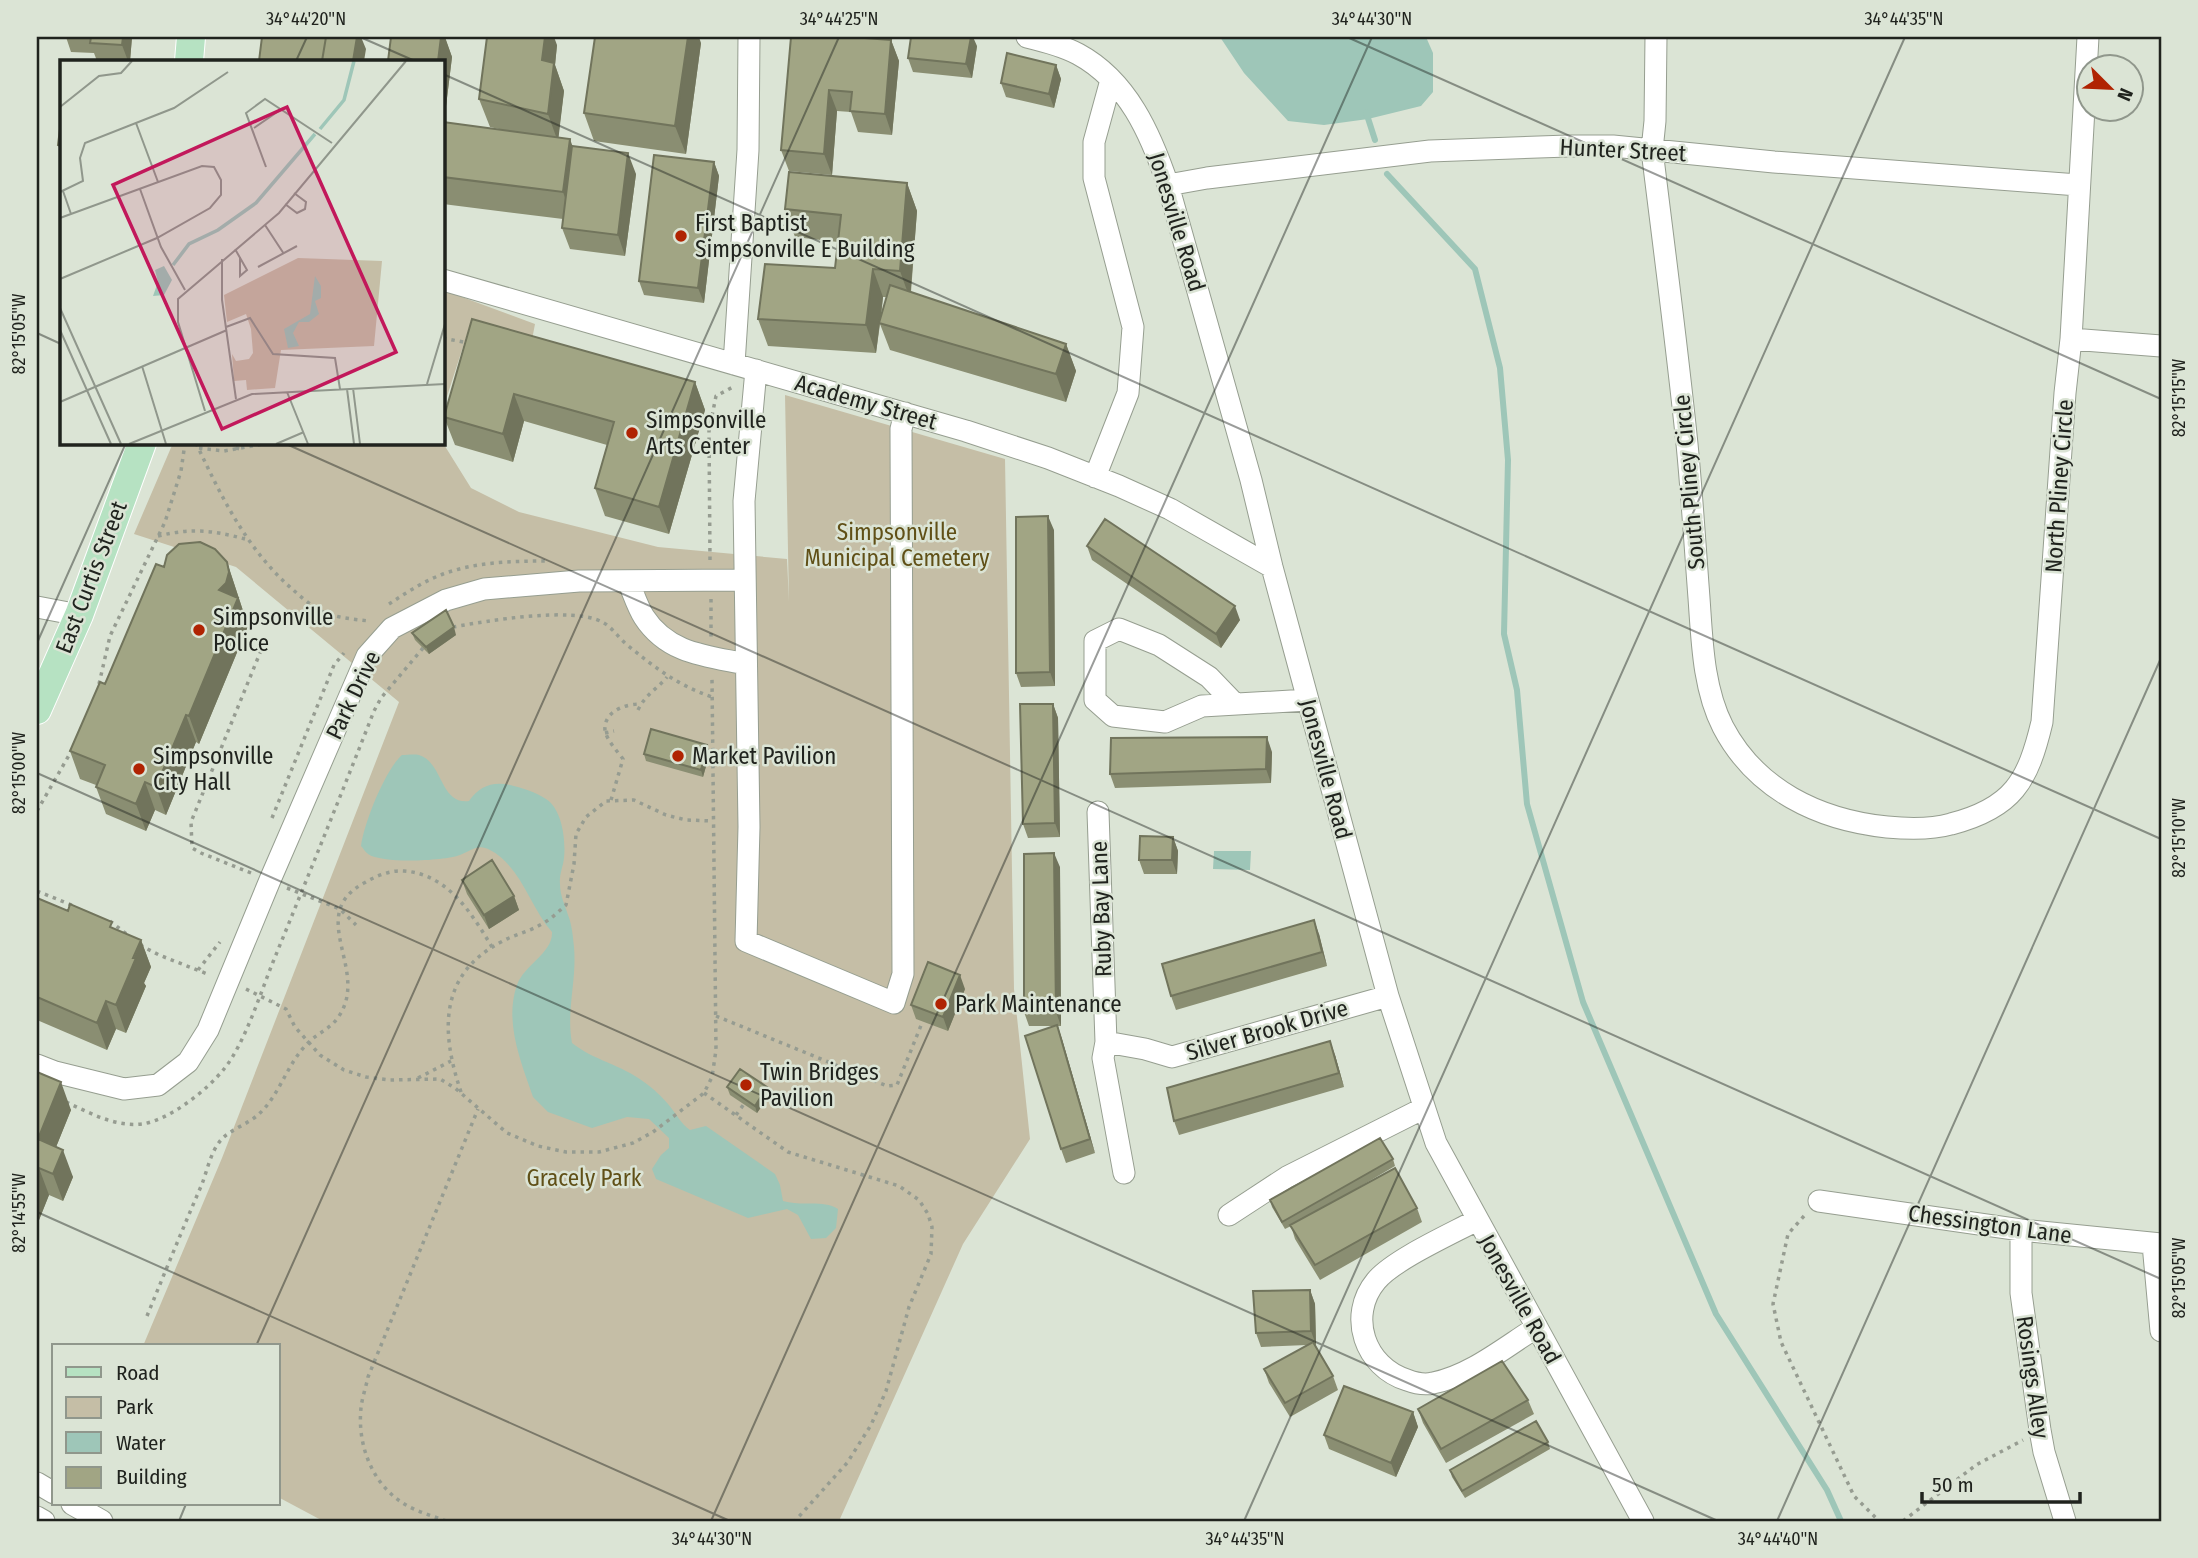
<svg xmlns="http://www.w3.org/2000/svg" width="2198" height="1558" viewBox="0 0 2198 1558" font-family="'Fira Sans Condensed',sans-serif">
<rect width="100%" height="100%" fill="#dbe4d5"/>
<path fill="#c5bea6" d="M443,290L535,324L531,345L469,328L443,409Z
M785,395L1005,459L1014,989L1030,1139L963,1244L839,1521H323L278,1497V1346H143L222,1158L399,702L236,567L134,534L173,443H443L471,488L519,512L658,547L787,559L789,602Z"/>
<path fill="#9ec6b8" d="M1220,37H1426L1433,53V92L1421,106L1368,119L1324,125L1288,121L1244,73Z
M402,755C407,755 414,754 419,755C443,762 440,805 469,801C479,786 493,781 510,785C523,788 535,792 546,799C562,809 566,840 564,858C563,867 559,875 560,884C560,896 565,905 568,915C572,925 573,937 574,947C577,980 566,1011 572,1043C593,1060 622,1065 644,1082C653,1088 662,1097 668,1104C676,1113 680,1123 690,1130L706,1126L775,1174L780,1185L783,1201C803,1207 822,1199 838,1209L836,1228L826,1238L811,1239L798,1215L787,1209L748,1218L656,1179L652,1169L661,1155L669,1148V1138L649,1119L627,1117L592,1128L548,1112L533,1097C521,1062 504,1022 517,985C524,965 553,953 552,932C530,907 521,866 490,850C478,843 471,851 460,855C444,861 382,864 368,854C365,852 364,849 361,846C364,823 385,770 402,755Z
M1214,851H1251L1250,870L1213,869Z"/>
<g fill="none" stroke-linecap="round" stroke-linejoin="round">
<path stroke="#9ec6b8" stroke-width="6" d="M1366,112L1375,140
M1387,174L1475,269L1500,368L1508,460L1504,634L1517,690L1527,804L1583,1002L1716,1314L1827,1490L1841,1521"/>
<g stroke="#969e90" stroke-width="23">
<path id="minor" d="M1027,37C1044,41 1063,46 1078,54C1128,81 1151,135 1168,185L1251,480L1272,567L1388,996L1436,1143L1643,1521
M1656,37L1655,121L1652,150C1664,248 1677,346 1687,444C1692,495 1695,546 1699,598C1702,640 1703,688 1723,727C1756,790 1819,820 1887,827C1908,829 1930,830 1951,824C2013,808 2028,781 2042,722L2065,393L2071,339L2088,37
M1168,185L1207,178L1430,151L1568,146H1613L1774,162L2078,185
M443,280L966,431L1048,458L1119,486L1170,509L1272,567
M2071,339L2161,346
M734,364L748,150L749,37
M756,370L744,501L749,827L746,941L894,1003L903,974L901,429L905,413
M1095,477L1128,393L1133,327L1094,178V142L1111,80
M628,581C633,592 637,606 644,617C668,654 707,656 746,664
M37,607L79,615
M1235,704L1209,677L1159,645L1119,629L1095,641V700L1113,716L1165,722L1202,706L1308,700
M1098,812L1106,1042L1103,1058L1124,1173
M1106,1042L1145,1049L1172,1057L1388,996
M37,1065L55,1072L124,1089L158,1085L188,1062L208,1030L270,880L367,656L392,628L446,600L484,589L579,581L745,580
M1819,1201L2021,1230L2161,1244
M1229,1215L1287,1177L1424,1108
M1477,1220C1451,1234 1393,1260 1376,1281C1347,1316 1365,1367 1407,1380C1415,1383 1425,1385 1433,1383C1470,1376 1505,1347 1537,1327
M2021,1230V1293L2040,1430L2044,1452L2065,1521
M2153,1244L2161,1331
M37,1483L54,1493
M72,1504L102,1521
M37,1517L44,1521"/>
</g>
<g stroke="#fff" stroke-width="30">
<path id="major" d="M189,61L191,37
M37,710L79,615L142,443"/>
</g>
<path stroke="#969c91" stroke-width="3.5" stroke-dasharray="3.5 5" stroke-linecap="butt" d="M443,338L468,343
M196,443C221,496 246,548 291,588C300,596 310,605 321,611C336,618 353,619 369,621
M199,448L224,451L263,444
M237,450L239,443
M158,536C191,528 212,530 245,539
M710,560L709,431L716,396L733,387
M711,599V637
M389,604C406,593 424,581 443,574C476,562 512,561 547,561
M453,627C486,621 574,606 602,622C611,626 618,637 626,644C654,667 677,685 712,697
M99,684L110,636L165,522L181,471L185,443
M638,710C645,695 657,689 667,677
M605,733L614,731
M611,800L623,759C617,751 607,740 605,731C603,711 626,704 640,704
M37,811L72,750
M272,818L334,665L344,653
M251,873L201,853L192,848L191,822L262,648
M287,888L340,909L356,925
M37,891L74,906
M110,921L129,936
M140,945L159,955L210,975
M198,970L220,942
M246,989L286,1009L295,1027L320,1055L344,1070L366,1077L390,1080L440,1079L455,1088L507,1133L538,1146L566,1152H599L633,1143L653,1132L704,1093L712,1077L716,1050L712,679
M716,1016L887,1086L897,1085L922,1023
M418,1078L451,1061
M461,1092C441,1033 438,975 501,942C513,935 528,932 540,925C550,920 558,912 566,905L574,864L576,834L586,817L606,801L634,800L666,815L686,820L713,821
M704,1093L788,1152L899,1186L919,1200L928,1214L932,1227L931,1254L909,1307L886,1391L871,1425L847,1463L795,1521
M66,1102C90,1113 115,1127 142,1124C170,1120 207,1090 224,1069C245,1043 260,994 273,962C307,879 341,795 374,711L381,698L423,648
M736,1115L744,1104
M1804,1216L1788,1234L1773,1304L1781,1342L1854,1496L1879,1521
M147,1316C165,1272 183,1228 202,1184C207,1171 211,1151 221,1140C229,1130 249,1124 260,1113C280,1094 287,1064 307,1044C317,1033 331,1029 339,1016C370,970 305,915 364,883C376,876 390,870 404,871C448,874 472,914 492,947
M446,1521C433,1516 418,1512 406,1505C373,1486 357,1446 361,1408C362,1398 366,1387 368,1377L478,1109
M1903,1521L1976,1465L2023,1440"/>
<use href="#minor" stroke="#fff" stroke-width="21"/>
<use href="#major" stroke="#b6e2c2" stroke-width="28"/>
</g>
<path fill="#8a8e72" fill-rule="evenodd" d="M66,37H132L130,61H97L94,53L71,52Z
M791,37L891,40L899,61L892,135L858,132L851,112L837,111L832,175L789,171L781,150Z
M445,38L452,57L444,122L508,131L490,127L479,99L557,45L555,65L564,91L558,138L572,146L636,174L625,256L570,249L562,228L563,219L443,204V61Z
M701,43L686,154L594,141L584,113Z
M977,46L972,78L913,72L908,58Z
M1056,65L1061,79L1054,108L1006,97L1001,83Z
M714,162L719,176L704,303L644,295L639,281Z
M907,183L917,211L911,292L1066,344L1076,371L1066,402L890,350L880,324L876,353L768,346L758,319L835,268L838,242L795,237L785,209ZM883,297H887L881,318Z
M472,319L695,382L705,410L669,534L605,516L595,488L607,445L524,421L513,462L455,445L444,417Z
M1054,530L1055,686L1021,687L1016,673Z
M1087,546L1240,620L1221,648L1092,560Z
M227,562L248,626L199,744L196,742L166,815L155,810L146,831L106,814L96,787V785L80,779L70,751L164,567Z
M412,633L456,635L429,654L415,640Z
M1053,704L1058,718L1060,837L1028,838L1023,824Z
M710,752L703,777L646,761L644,754Z
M1272,752L1271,783L1115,788L1110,774Z
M1173,837L1178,851L1177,874H1144L1139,860Z
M1060,867L1061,1026H1058L1095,1153L1066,1163L1061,1149L1053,1026H1029L1024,1012Z
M462,880L514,896L519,910L489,929L467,894Z
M37,898L141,940L151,967L144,983L146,986L126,1033L116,1029L107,1050L37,1020Z
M1319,934L1327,966L1176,1010L1171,996Z
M965,989L948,1031L916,1019L911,1005Z
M1335,1055L1344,1087L1179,1135L1174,1121Z
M37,1072L71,1110L56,1147L73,1177L63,1201L49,1195L37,1225Z
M727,1087L770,1094L757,1113L730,1095Z
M1393,1159L1395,1166L1349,1193L1417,1208L1422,1222L1320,1280L1295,1239L1291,1226L1285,1229L1272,1207L1270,1200Z
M1310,1290L1315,1304L1316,1345H1315L1333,1376L1338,1390L1290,1417L1269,1383L1264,1369L1307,1345L1261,1347L1256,1333Z
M1528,1400L1534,1414L1446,1463L1423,1423L1418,1409Z
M1413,1412L1418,1427L1396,1477L1329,1449L1324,1435Z
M1548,1442L1550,1449L1465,1498L1452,1477L1450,1470Z"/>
<path fill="#71745c" d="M123,37H132L130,61H128L122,45Z
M357,37H361L366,49L364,61H353Z
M436,37H445L452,57L443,131V61H438Z
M545,37H554L557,45L555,65L564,91L558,142L548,114L542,60Z
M688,37H699L701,43L686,154L675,126Z
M971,37H973L977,46L972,78L966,64Z
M891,40L899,61L892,135L885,114Z
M1056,65L1061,79L1054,108L1049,94Z
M829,90L837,111L832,175L824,154Z
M570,139L580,167L573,220L563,192Z
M628,153L636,174L625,256L618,235Z
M714,162L719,176L704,303L698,288Z
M907,183L917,211L910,299L900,271Z
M873,269L883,297L876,353L866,325Z
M1066,344L1076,371L1066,402L1056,374Z
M695,382L705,410L669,534L659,507Z
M514,394L524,421L513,462L503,434Z
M1048,516L1054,530L1055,686L1050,672Z
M227,562L248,626L199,744L189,716L219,590Z
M1235,606L1240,620L1221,648L1216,634Z
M454,627L456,635L429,654L426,647Z
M1053,704L1058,718L1060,837L1055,823Z
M186,715L196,742L166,815L156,787Z
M1267,737L1272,752L1271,783L1266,769Z
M707,745L710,752L703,777L701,770Z
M145,782L155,810L146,831L136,804Z
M1173,837L1178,851L1177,874L1172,860Z
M1054,853L1060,867L1061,1026L1056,1012Z
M514,896L519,910L489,929L484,915Z
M1314,920L1319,934L1327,966L1322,952Z
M141,940L151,967L144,983L146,986L126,1033L116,1005Z
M960,975L965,989L948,1031L943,1017Z
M106,1001L116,1029L107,1050L97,1023Z
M1057,1025L1062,1039L1095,1153L1090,1139Z
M1330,1041L1335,1055L1344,1087L1339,1073Z
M61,1082L71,1110L48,1167L38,1139Z
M767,1087L770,1094L757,1113L755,1106Z
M63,1150L73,1177L63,1201L53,1174Z
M39,1168L49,1195L37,1225V1173Z
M1310,1290L1315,1304L1316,1345L1311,1331Z
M1413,1412L1418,1427L1396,1477L1391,1463Z"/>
<path fill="#a1a584" stroke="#71745c" stroke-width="2" d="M91,37H123L122,45L90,43Z
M262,37H326L322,61H259Z
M326,37H357L353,61H322Z
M391,37H441L438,61H388Z
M487,37H545L542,60L554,63L548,114L479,99Z
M595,37H688L675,126L584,113Z
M791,37H851L891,40L885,114L850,111L852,92L829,90L824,154L781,150Z
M911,37H971L966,64L908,58Z
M1007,53L1056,65L1049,94L1001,83Z
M61,121V146L58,145Z
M443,122L570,139L563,192L443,177Z
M572,146L628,153L618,235L562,228Z
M654,155L714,162L698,288L639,281Z
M789,172L907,183L900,271L873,269L866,325L758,319L765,264L835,268L841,215L785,209Z
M890,285L1066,344L1056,374L879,323Z
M472,319L695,382L659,507L595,488L614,422L514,394L503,434L444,417Z
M1048,516L1050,672L1016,673V517Z
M1105,519L1235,606L1216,634L1087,546Z
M200,542L215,549L227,562L229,572L226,583L219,590L238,598L189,716L186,715L156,787L145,782L136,804L96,787L105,765L70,751L100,682L105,684L156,564L164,567L167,555L179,544Z
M446,610L454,627L426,647L412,633Z
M1020,704H1053L1055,823L1023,824Z
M651,729L707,745L701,770L644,754Z
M1267,737L1266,769L1110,774L1111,738Z
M1140,836L1173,837L1172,860H1139Z
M1054,853L1056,1012H1024V854Z
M492,860L514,896L484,915L462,880Z
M37,898L68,911L70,904L112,922L110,927L141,940L133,958H136L116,1005L106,1001L97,1023L37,997Z
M1314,920L1322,952L1171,996L1162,964Z
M928,962L960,975L943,1017L911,1005Z
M1057,1025L1090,1139L1061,1149L1025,1036Z
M1330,1041L1339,1073L1174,1121L1167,1088Z
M740,1069L767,1087L755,1106L727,1087Z
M37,1072L61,1082L38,1139L63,1150L53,1174L39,1168L37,1173Z
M1380,1138L1393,1159L1282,1222L1270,1200Z
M1395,1168L1417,1208L1315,1265L1290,1225Z
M1310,1290L1311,1331L1256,1333L1253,1291Z
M1313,1342L1333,1376L1285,1403L1264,1369Z
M1502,1361L1528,1400L1441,1449L1418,1409Z
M1344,1386L1413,1412L1391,1463L1324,1435Z
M1536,1421L1548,1442L1462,1491L1450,1470Z"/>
<path fill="none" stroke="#20231e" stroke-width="2" stroke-opacity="0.45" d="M360,37L415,61M1347,37L2161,399M296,61L307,37M443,74L2161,839M37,333L61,344M284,443L2161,1279M37,643L126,443M37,773L1718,1521M37,1212L730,1521M256,1346L839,37M179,1521L186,1504M711,1521L1372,37M1244,1521L1905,37M1777,1521L2161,658"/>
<g fill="#b02302" stroke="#dbe4d5" stroke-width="2.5">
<circle cx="681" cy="236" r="7"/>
<circle cx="632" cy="433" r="7"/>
<circle cx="199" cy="630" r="7"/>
<circle cx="678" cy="756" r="7"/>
<circle cx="139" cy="769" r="7"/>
<circle cx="941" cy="1004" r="7"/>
<circle cx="746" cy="1085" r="7"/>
</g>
<g text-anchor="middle" stroke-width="5" stroke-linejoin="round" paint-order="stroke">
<g font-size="23" fill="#20231e" stroke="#dbe4d5">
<text transform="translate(1623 150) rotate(3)" y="8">Hunter Street</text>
<text transform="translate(1177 222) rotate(73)" y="8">Jonesville Road</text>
<text transform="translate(866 402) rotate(16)" y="8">Academy Street</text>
<text transform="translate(1689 482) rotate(-95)" y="8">South Pliney Circle</text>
<text transform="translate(2059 486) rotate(-86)" y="8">North Pliney Circle</text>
<text transform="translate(91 577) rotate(-69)" y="8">East Curtis Street</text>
<text transform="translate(353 695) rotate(-64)" y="8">Park Drive</text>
<text transform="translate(1326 769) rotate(75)" y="8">Jonesville Road</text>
<text transform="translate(1101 909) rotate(-92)" y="8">Ruby Bay Lane</text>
<text transform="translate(1267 1030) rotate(-16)" y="8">Silver Brook Drive</text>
<text transform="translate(1990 1224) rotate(8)" y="8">Chessington Lane</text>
<text transform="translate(1520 1299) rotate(61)" y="8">Jonesville Road</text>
<text transform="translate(2033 1377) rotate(82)" y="8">Rosings Alley</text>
</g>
<g font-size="23" fill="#20231e" stroke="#dbe4d5" text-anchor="start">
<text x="695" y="231">First Baptist<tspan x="695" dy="26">Simpsonville E Building</tspan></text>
<text x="646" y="428">Simpsonville<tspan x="646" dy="26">Arts Center</tspan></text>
<text x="213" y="625">Simpsonville<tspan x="213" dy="26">Police</tspan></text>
<text x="153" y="764">Simpsonville<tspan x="153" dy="26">City Hall</tspan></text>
<text x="692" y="764">Market Pavilion</text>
<text x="955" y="1012">Park Maintenance</text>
<text x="760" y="1080">Twin Bridges<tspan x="760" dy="26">Pavilion</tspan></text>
</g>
<g font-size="23" fill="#605017" stroke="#dbe4d5">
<text x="897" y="540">Simpsonville<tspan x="897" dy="26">Municipal Cemetery</tspan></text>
<text x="584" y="1186">Gracely Park</text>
</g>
</g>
<g transform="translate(60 60)">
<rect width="385" height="385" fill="#dbe4d5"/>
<path d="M238,198L322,201L314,286L221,290L215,328L187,330L186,320L174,321L172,294L176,301L189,299L193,293L191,269L186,254L167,262L164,235Z" fill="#c5bea6"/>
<path d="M104,206L112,220L104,235L93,236L98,222L95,210ZM255,216L261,226V238L255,241L259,254L249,262H239L233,273L239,286L228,288L224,269L250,254Z" fill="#9ec6b8"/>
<path fill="none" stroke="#9ec6b8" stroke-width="3.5" d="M260,69L284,40L294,1M113,205L129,184L158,170L196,143L255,74"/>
<path fill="none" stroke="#90978c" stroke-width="2" d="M0,47L39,16L61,13L72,1M76,63L98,122M194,68L223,48M206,107L186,53L205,39L272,83M80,129L101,187L125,230M3,131L11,154M0,132L23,121L20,98L25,83L114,48L168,12M225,144L237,153L245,149L246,142L234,133M0,158L142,106L154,107L161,120V135L150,148L97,178L0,219M205,165L224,194M175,189L187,210L180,216V197M162,199V240L176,339M198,207L237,186M0,248L61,384M166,267L190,258L213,294L275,298L280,329M0,270L51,384M82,306L106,384M367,324L385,264M293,328L300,384M287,329L294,384M227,332L248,384M0,342L167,270M145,351L118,262V239L219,153L346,1M69,384L192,334L385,324M216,384L244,372"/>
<path fill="#c2185b" fill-opacity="0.15" stroke="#c2185b" stroke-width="3.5" d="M227,47L336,292L162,369L53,125Z"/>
<rect width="385" height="385" fill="none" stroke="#20231e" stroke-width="3.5"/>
</g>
<rect width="2198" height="1558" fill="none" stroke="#dbe4d5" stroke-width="77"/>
<rect x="52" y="1344" width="228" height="161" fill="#dbe4d5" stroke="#90978c" stroke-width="2"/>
<rect x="66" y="1367" width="35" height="10" fill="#b6e2c2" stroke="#90978c" stroke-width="2"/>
<text x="116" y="1380" font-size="21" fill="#20231e">Road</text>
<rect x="66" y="1397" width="35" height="21" fill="#c5bea6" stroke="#90978c" stroke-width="2"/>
<text x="116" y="1414" font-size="21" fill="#20231e">Park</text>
<rect x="66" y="1432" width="35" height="21" fill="#9ec6b8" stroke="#90978c" stroke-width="2"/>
<text x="116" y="1450" font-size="21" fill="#20231e">Water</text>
<rect x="66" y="1467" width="35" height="21" fill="#a1a584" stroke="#90978c" stroke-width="2"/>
<text x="116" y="1484" font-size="21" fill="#20231e">Building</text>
<g transform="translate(2110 88) rotate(114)"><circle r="33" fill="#dbe4d5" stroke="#90978c" stroke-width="2"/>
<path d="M0-5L12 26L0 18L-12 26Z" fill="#b02302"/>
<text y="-10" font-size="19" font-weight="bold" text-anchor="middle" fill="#20231e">N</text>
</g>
<path d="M1922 1492v10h158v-10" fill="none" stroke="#20231e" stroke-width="3.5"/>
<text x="1932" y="1492" font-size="21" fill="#20231e" stroke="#dbe4d5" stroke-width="5" paint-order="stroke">50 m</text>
<rect x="38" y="38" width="2122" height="1482" fill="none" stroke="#20231e" stroke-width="2.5"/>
<g font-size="18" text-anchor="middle" fill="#20231e">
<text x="306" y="25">34°44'20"N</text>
<text x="839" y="25">34°44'25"N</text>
<text x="1372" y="25">34°44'30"N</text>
<text x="1904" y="25">34°44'35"N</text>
<text transform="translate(19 334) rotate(-90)" y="6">82°15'05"W</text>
<text transform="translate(2179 398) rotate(-90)" y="6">82°15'15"W</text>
<text transform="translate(19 773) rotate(-90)" y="6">82°15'00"W</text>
<text transform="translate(2179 838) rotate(-90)" y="6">82°15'10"W</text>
<text transform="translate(19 1213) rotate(-90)" y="6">82°14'55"W</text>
<text transform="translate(2179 1278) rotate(-90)" y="6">82°15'05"W</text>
<text x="712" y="1545">34°44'30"N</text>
<text x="1245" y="1545">34°44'35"N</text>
<text x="1778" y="1545">34°44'40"N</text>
</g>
</svg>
